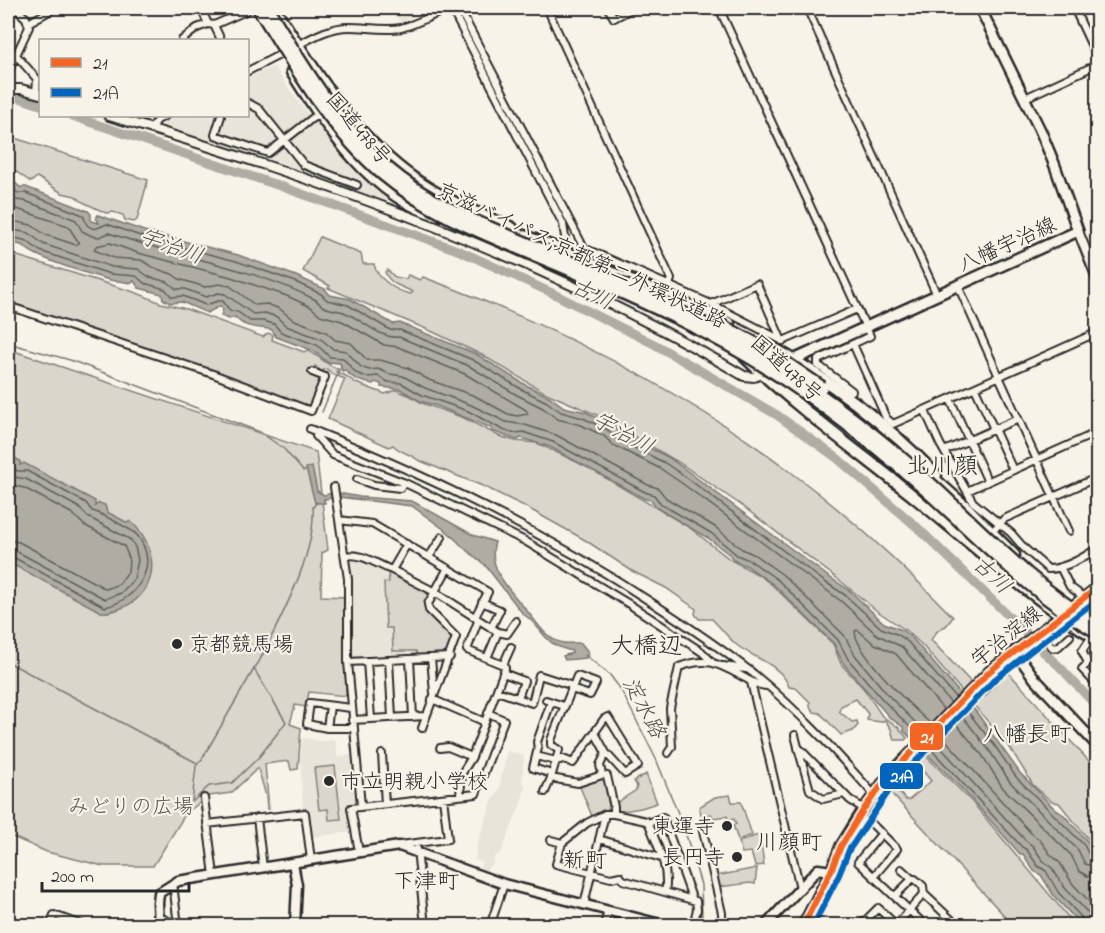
<svg xmlns="http://www.w3.org/2000/svg" width="1105" height="933" viewBox="0 0 1105 933" font-family="'Indie Flower','Klee One',sans-serif">
<rect width="100%" height="100%" fill="#f7f3e8"/>
<filter id="ink" filterUnits="userSpaceOnUse"><feTurbulence type="fractalNoise" baseFrequency=".0167" numOctaves="2"/><feDisplacementMap in="SourceGraphic" scale="12" xChannelSelector="R" yChannelSelector="G"/><feConvolveMatrix kernelMatrix="1 2 1 2 8 2 1 2 1" color-interpolation-filters="sRGB"/></filter>
<g filter="url(#ink)">
<path fill="#e8e4da" d="M392,8H437L400,22Z
M274,66L296,99L331,141L367,179L387,197V203L163,127L164,121L175,116H248V78Z
M352,557H357L395,574L427,591L430,597L426,604L453,640L449,652L444,654L351,659L349,657V560Z
M303,738L321,741L336,740L337,757L354,755L357,806L348,808L352,832L309,837L303,811L300,756Z
M507,751L524,755L522,783L526,785L520,806L501,853L495,856L492,866H489L485,876L478,874L482,862L475,860L477,844L492,801L499,790Z"/>
<path fill="#dad6cc" stroke="#82807c" stroke-width="1.5" d="M8,136L148,180L137,220L134,222L125,220L123,215L113,212L106,213L83,202L75,196L62,193L37,177L31,182L15,171L12,174L8,171Z
M320,237L361,254L363,264H374C376,278 397,292 411,294L413,292C402,286 390,285 385,272L387,270L395,277L406,279L408,275L420,280L423,277C552,325 677,387 787,469C846,513 902,564 953,617L946,626C939,628 934,634 931,640L985,697L1005,674L1009,673L1097,770V850L1059,803L1051,801L1033,785L1009,746L923,646L907,631L877,611L843,583L741,505L678,462L597,415L544,392L482,355L431,331L328,288L330,286L303,271Z
M8,253L137,293L161,303L186,309L263,337L268,333L273,335L272,340L304,352L307,350C319,355 325,365 338,369L336,372L346,376L356,383L385,394L396,390L411,396L422,403L464,418L499,436L515,441L537,443L589,468L690,528L731,560L757,574L771,584L833,644L841,664L864,689L882,716L898,727L907,738L905,740H894L891,729L885,720L881,722L867,720L868,714L856,699L841,706L839,711L852,722L857,721L858,725L853,731L841,735L820,713L814,712L810,707V702L796,688L789,687C783,666 754,658 738,646C729,639 721,628 712,619H699L695,614L696,609L666,588L632,571L585,540L524,506L485,487L418,460C408,452 402,454 393,445L389,447L328,419L345,379L332,374L327,369L321,371L315,366L312,371L325,377L311,411L213,374L8,306Z
M8,349L316,452L328,550L322,553L321,596L346,597V696L309,692L306,707L295,705L290,724L301,728L298,769L291,770L289,761L265,764L269,809H267L266,796L258,768L231,793L202,797V801L186,813L153,866H103L47,852L8,835Z
M388,573C401,575 424,586 429,597C419,616 445,625 452,640L448,651L444,653L417,655L416,651H393L392,628H386L384,583L389,582Z
M926,756L972,802L1075,925H1013L890,792L894,788L891,784L895,780L898,784L901,782L904,784L898,791L906,800H909L931,781L919,766V760Z
M335,766L341,819L329,820L328,809L319,810L314,768Z
M646,774L657,803L641,808L617,812L615,804L636,790L637,786L634,781Z
M600,779L604,780L609,806L607,810L592,816L580,787Z
M730,795L732,802H741L752,835L738,840L733,825L736,824L734,819L728,820L727,816L713,818L711,814L702,817L699,807L715,797Z
M758,835H760L764,865L755,866L751,852L742,853L739,842Z
M757,868L755,884L750,883L719,887L716,876Z"/>
<path fill="#afaca4" stroke="#7a7874" stroke-width="1.5" d="M8,177L20,187H26L88,211L91,214V221L99,223L96,218L98,215L144,231L238,255L296,276L325,289L330,295L350,299L393,324L400,323L476,354L524,384L550,397L564,407L586,412L613,426L619,433L668,457L690,473L829,577L849,590L884,623L902,630L912,638L977,713L1020,773L1055,809L1064,815L1095,850L1093,853L1098,855L1097,925H1078L1079,923L1054,896L1041,875L1034,871L1023,854H1020L966,793L904,731L903,727L890,718L843,663L834,644L774,585L747,566L733,560L730,555L708,538L657,508L651,500L645,499L550,447L521,438L517,440L492,431L491,428L437,406L420,401L400,389L381,387V384L375,382L373,384C360,382 353,379 345,370L342,371L340,363L327,362L314,351L276,337L272,330C258,326 246,330 235,317L229,319L221,316L223,309L220,306L207,313L182,302L170,303L163,299L162,294L139,288L134,281L129,283C121,280 114,282 106,279C89,274 33,258 24,246L8,241Z
M8,454L20,461V465L24,463L95,501V506L99,503L105,505L107,512L128,523L130,521C158,544 162,590 124,607C117,610 109,613 101,612L8,562Z
M312,467L317,491L324,495L333,493V498L324,499L325,503H315L306,468Z
M338,493L360,497L412,501L473,535L495,542C486,570 513,593 528,612C535,620 542,632 550,637C560,645 571,643 581,643L589,653L586,658L565,660L563,656L572,653V651C542,645 544,628 523,614L485,565L463,547L449,533L412,506L339,497Z"/>
<g fill="none" stroke-linecap="round" stroke-linejoin="round">
<path stroke="#605f5b" stroke-width="1.5" d="M8,185L18,193H26L83,215L87,225C96,232 98,227 107,224L143,237L236,261L293,281L321,294L327,300L348,305L390,330H400L473,360L521,389L547,402L561,412L583,418L608,430L617,439L665,463L687,478L825,582L845,595L881,628L899,635L908,642L956,698
M8,194L16,200L25,201L76,220L82,231L92,236L99,237L109,233C176,257 249,266 314,299C318,301 320,305 324,307C331,310 340,310 346,313C364,321 380,339 399,337L469,366L517,395L543,408L557,419L581,425L604,436L613,445L661,469L683,484L841,601L876,634L902,647L951,703
M8,206L68,226L79,243L76,245L46,235L31,225L8,220
M8,229L29,233L43,244L112,267L138,269L149,277L168,282L176,289H185L206,297L218,293L225,294L253,314L265,313L277,317L286,326L321,339L333,349L346,351L361,367L369,370L378,369L390,374L403,376L425,388L471,405L506,422L525,425L556,435L648,485L658,488L666,498L715,527L742,549L755,555L783,575L844,635L855,655L888,695L924,731
M8,236L27,241L40,251L110,274L136,276L144,283L165,289L172,297L183,296L206,305L218,301H223L230,311L238,312L250,321H263L274,324L281,332L317,345L330,357L343,358L356,373L367,377L378,376L388,382L401,383L422,395L468,411L503,430L516,433L523,432L553,442L645,492L654,495L661,504L711,533L737,555L751,561L778,580L838,640L848,659L883,700L919,736
M110,243L138,253L231,277L287,296L311,307L320,315L342,321L384,345L398,347L465,374L526,410L528,414L517,416L508,414L475,396L429,380L408,368L380,360H367L351,343L335,340L326,332L292,319L280,309L267,304L255,305L230,286L219,284L205,287L179,279L172,274L154,268L141,260L114,258L94,250L96,246Z
M8,461L17,471H27L86,503L92,511C99,512 132,530 137,535C161,565 137,600 105,607L13,557H8
M8,472L14,477L26,479L78,507L88,517L131,540L135,547L138,560L134,579L121,593L105,599L16,551L8,549
M8,484L24,488L73,514L84,525L124,546L129,558L128,572L119,584L106,589L19,542L8,540
M964,707L995,746L1016,777L1084,845L1091,859L1098,861
M959,712L989,750L1010,782L1078,850L1085,864L1098,868
M952,719L982,755L1003,788L1071,855L1079,871L1087,876L1098,877
M931,724C913,708 855,653 855,631L858,630L873,643L896,654L944,710
M939,733L1031,833L1040,840L1050,854L1060,863L1072,883L1098,911
M933,739L1026,841L1033,846L1043,861L1052,868L1065,888L1089,914L1092,926
M927,745L1022,847L1027,850L1038,866L1046,871L1058,892L1083,919L1084,926"/>
<path stroke="#7a7874" stroke-width="1.5" d="M456,10L468,31
M475,46L570,228
M608,262L620,268
M8,343L70,360L260,432L284,449L303,471H307
M322,412L341,366
M585,655L610,675L621,690L656,759L684,828L701,885L702,916L705,926
M8,662L197,763
M254,669L286,722L259,757L232,783L209,786L192,802L196,766L202,759L254,669L259,662C280,618 316,556 313,507L317,502"/>
<path stroke="#afaca4" stroke-width="9" d="M8,94L40,105
M72,116L280,186L460,251L550,292L654,344L777,415L837,458L918,528L1025,632
M1038,647L1060,667L1098,708"/>
<g stroke="#2b2b2b" stroke-width="10">
<path id="minor" d="M15,8L26,18L29,27L16,55L37,79L36,93
M201,8L208,24L214,25L221,40
M451,8L563,224L565,237L560,253
M459,8L584,248L711,304L783,341L857,309
M547,8L671,279L669,285
M608,8L614,18L633,8
M719,8L870,336L818,360V365L852,391
M807,8L937,295
M1074,8L1098,59
M28,23L55,8
M214,25L246,11L245,8
M182,40L197,28L208,24
M296,46C313,37 330,27 349,27C366,27 385,31 401,28C418,24 434,14 450,8
M248,71L287,51
M8,72L16,55
M1025,98L1098,64
M248,103L259,109L304,165L357,185
M221,116L215,135L268,153L319,113
M152,128L157,120L165,116
M958,286L1069,531
M711,304L757,284L782,341
M8,306L213,374L311,411L325,377L312,372
M853,344L886,418L893,424L1098,332
M975,388L1013,470
M950,399L988,482
M925,411L940,444L973,502L1011,533L1024,548L1048,569C1065,569 1084,557 1098,548
M310,429C430,476 546,533 654,604C688,626 722,649 754,674C799,711 838,754 876,797
M318,432L316,436L333,455L405,483L525,541L629,604L702,652L712,662
M944,451L1018,419
M357,479L374,485L400,488L405,483
M334,487L348,579V662L361,806
M967,491L1098,432
M339,520L372,524L488,592L475,617
M991,533L1004,519L1098,477
M407,544L392,570L435,592L498,632L507,634L516,621
M345,556C362,552 377,565 392,570
M429,557L442,537
M1060,567L1070,587L1085,598
M482,602L500,610L491,628
M1039,632L1053,648L1058,647L1070,636
M1092,636L1082,651L1088,663L1082,669L1098,686
M431,658L434,693
M487,658L498,632
M410,659L413,717
M389,660L392,718
M367,661L371,719
M348,662L450,657
M503,665L511,647
M723,666L746,669
M503,673L524,681L518,698
M751,682L800,888
M571,689L590,695L596,683L577,676L573,686
M497,691L532,703L539,675L573,686L551,740V745L559,750L551,778
M432,699L485,722
M546,700L564,706
M551,702L537,742L538,748L533,768L552,774
M351,708L310,703L307,724L327,728H352
M352,720L425,716
M327,728L330,706
M422,728L456,637L429,610L428,604L448,568
M795,735L798,747L850,800L864,809
M440,748L448,747L472,757
M798,748L810,790L823,799L844,794
M668,753L672,747L670,708L679,667C708,656 719,664 745,678C752,682 759,686 767,686
M382,754L385,804
M536,756L556,761L563,759L573,763L604,719L608,717L638,766L625,774L606,753L595,733
M602,775L600,765L606,753
M545,792L551,778L578,783L602,775L607,776L614,807V814
M460,795L462,773L472,757L505,668L503,665L467,650L478,621
M204,798L214,875
M257,818L263,868
M648,823L663,817L692,898
M207,824L305,813L311,860
M702,827L722,913V926
M856,827L863,821L868,820L897,849L874,876
M882,833L858,862L926,926
M599,839L661,858
M551,840L562,843
M400,845L448,839L443,798
M417,849L425,926
M359,852L351,808L476,794L504,720L488,713
M901,869L912,879
M173,883L178,926
M665,892C670,869 657,845 649,824L646,821L614,814H605L587,823L562,843L556,864L611,878L620,876L623,880L696,901L697,909L693,926
M895,896L912,879H915L923,886L924,894L958,926
M584,905L605,814
M158,916L178,926
M50,926L54,915L85,926
M490,926L504,884
M604,926L608,910
M860,926L878,908L896,925
M895,926L924,894"/>
</g>
<g stroke="#2b2b2b" stroke-width="12">
<path id="tertiary" d="M8,89H21L40,94
M109,116C328,181 547,259 744,376L754,377L762,374
M1078,231L1098,281"/>
</g>
<g stroke="#2b2b2b" stroke-width="13">
<path id="secondary" d="M293,863L297,885L295,926
M159,926L158,903L159,893L178,881L399,846L504,884L668,926
M765,926L818,869L831,871"/>
</g>
<g stroke="#2b2b2b" stroke-width="14">
<path id="primary" d="M789,362L1078,231L1055,166L1041,132L980,8
M1015,651L1035,679L1098,746
M803,926L831,871L841,846L864,809L886,779L989,672L1098,587"/>
</g>
<g stroke="#2b2b2b" stroke-width="15">
<path id="trunk" d="M274,8C314,70 354,138 417,181C446,201 479,214 512,228
M292,72C325,125 373,199 438,215
M503,230C540,239 573,256 608,271C641,286 678,299 707,322
M697,308L729,323
M766,344C827,377 888,426 936,475
M745,357C798,409 859,452 917,499C976,547 1033,600 1098,639
M963,504L1014,555"/>
</g>
<g stroke="#2b2b2b" stroke-width="15">
<path id="motorway" d="M922,468L968,509
M972,539L993,560"/>
</g>
<use href="#minor" stroke="#f7f3e8" stroke-width="6"/>
<use href="#tertiary" stroke="#f7f3e8" stroke-width="8"/>
<use href="#secondary" stroke="#f7f3e8" stroke-width="8"/>
<use href="#primary" stroke="#f7f3e8" stroke-width="9"/>
<use href="#trunk" stroke="#f7f3e8" stroke-width="10"/>
<use href="#motorway" stroke="#f7f3e8" stroke-width="10"/>
<g stroke="#2b2b2b" stroke-width="15" stroke-linecap="butt">
<path id="motorway-bridge" d="M258,8C294,66 330,129 382,174C433,217 498,239 558,265C638,299 718,334 791,384C841,418 888,456 933,497C986,545 1035,597 1098,633
M268,8C302,64 337,124 388,168C438,211 505,233 565,259C645,293 723,329 795,377C847,412 895,450 940,492C990,539 1038,589 1098,625
M716,322L766,349L822,387"/>
</g>
<use href="#motorway-bridge" stroke="#f7f3e8" stroke-width="10"/>
<g stroke="#f7f3e8" stroke-width="10">
<path id="bus-1" d="M803,926L831,871L841,846L864,809L886,779L989,672L1098,587"/>
</g>
<g stroke="#f7f3e8" stroke-width="10">
<path id="bus-2" d="M813,926L839,875L849,850L893,785L995,679L1098,599"/>
</g>
<use href="#bus-1" stroke="#f26522" stroke-width="6"/>
<use href="#bus-2" stroke="#0065bd" stroke-width="6"/>
</g>
</g>
<g fill="#2b2b2b" stroke="#f7f3e8" stroke-width="2">
<circle cx="177" cy="644" r="6"/>
<circle cx="329" cy="781" r="6"/>
<circle cx="727" cy="826" r="6"/>
<circle cx="737" cy="857" r="6"/>
</g>
<g text-anchor="middle" stroke-width="4.5" stroke-linejoin="round" paint-order="stroke">
<g font-size="21" fill="#2b2b2b" stroke="#f7f3e8">
<text transform="translate(359 128) rotate(50)" y="7">国道478号</text>
<text transform="translate(1007 244) rotate(-24)" y="7">八幡宇治線</text>
<text transform="translate(582 255) rotate(25)" y="7">京滋バイパス;京都第二外環状道路</text>
<text transform="translate(787 368) rotate(42)" y="7">国道478号</text>
<text transform="translate(1006 636) rotate(-39)" y="7">宇治淀線</text>
</g>
<g font-size="21" fill="#2b2b2b" stroke="#f7f3e8" text-anchor="start">
<text x="189" y="651">京都競馬場</text>
<text x="341" y="788">市立明親小学校</text>
<text x="715" y="833" text-anchor="end">東運寺</text>
<text x="725" y="864" text-anchor="end">長円寺</text>
</g>
<g font-size="21" fill="#575653" stroke="#f7f3e8">
<text x="131" y="813">みどりの広場</text>
</g>
<g font-size="22" font-style="italic" fill="#53524f" stroke="#f7f3e8">
<text transform="translate(172 245) rotate(20)" y="8">宇治川</text>
<text transform="translate(593 293) rotate(26)" y="8">古川</text>
<text transform="translate(624 432) rotate(28)" y="8">宇治川</text>
<text transform="translate(993 574) rotate(44)" y="8">古川</text>
<text transform="translate(645 707) rotate(61)" y="8">淀水路</text>
</g>
<g font-size="22" fill="#2b2b2b" stroke="#f7f3e8">
<text x="1027" y="741">八幡長町</text>
<text x="789" y="849">川顔町</text>
<text x="585" y="867">新町</text>
<text x="426" y="888">下津町</text>
</g>
<g font-size="24" fill="#2b2b2b" stroke="#f7f3e8">
<text x="942" y="473">北川顔</text>
<text x="646" y="653">大橋辺</text>
</g>
</g>
<g stroke="#f7f3e8" stroke-width="2">
<rect x="909" y="722" width="35" height="29" rx="6" fill="#f26522"/>
<rect x="879" y="762" width="45" height="28" rx="6" fill="#0065bd"/>
</g>
<g font-size="16" text-anchor="middle" font-weight="bold" fill="#fff">
<text x="927" y="743">21</text>
<text x="902" y="782">21A</text>
</g>
<rect width="1105" height="933" fill="none" stroke="#f7f3e8" stroke-width="30"/>
<rect x="15" y="15" width="1075" height="903" fill="none" stroke="#2b2b2b" stroke-width="2" filter="url(#ink)"/>
<rect x="39" y="39" width="210" height="78" fill="#f7f3e8" stroke="#a5a39c" stroke-width="1.5"/>
<rect x="51" y="58" width="30" height="9" fill="#f26522" stroke="#a5a39c" stroke-width="1.5"/>
<text x="93" y="69" font-size="18" fill="#2b2b2b">21</text>
<rect x="51" y="88" width="30" height="9" fill="#0065bd" stroke="#a5a39c" stroke-width="1.5"/>
<text x="93" y="99" font-size="18" fill="#2b2b2b">21A</text>
<path d="M42 882v9h147v-9" fill="none" stroke="#2b2b2b" stroke-width="3"/>
<text x="51" y="882" font-size="18" fill="#2b2b2b" stroke="#f7f3e8" stroke-width="4.5" paint-order="stroke">200 m</text>
</svg>
